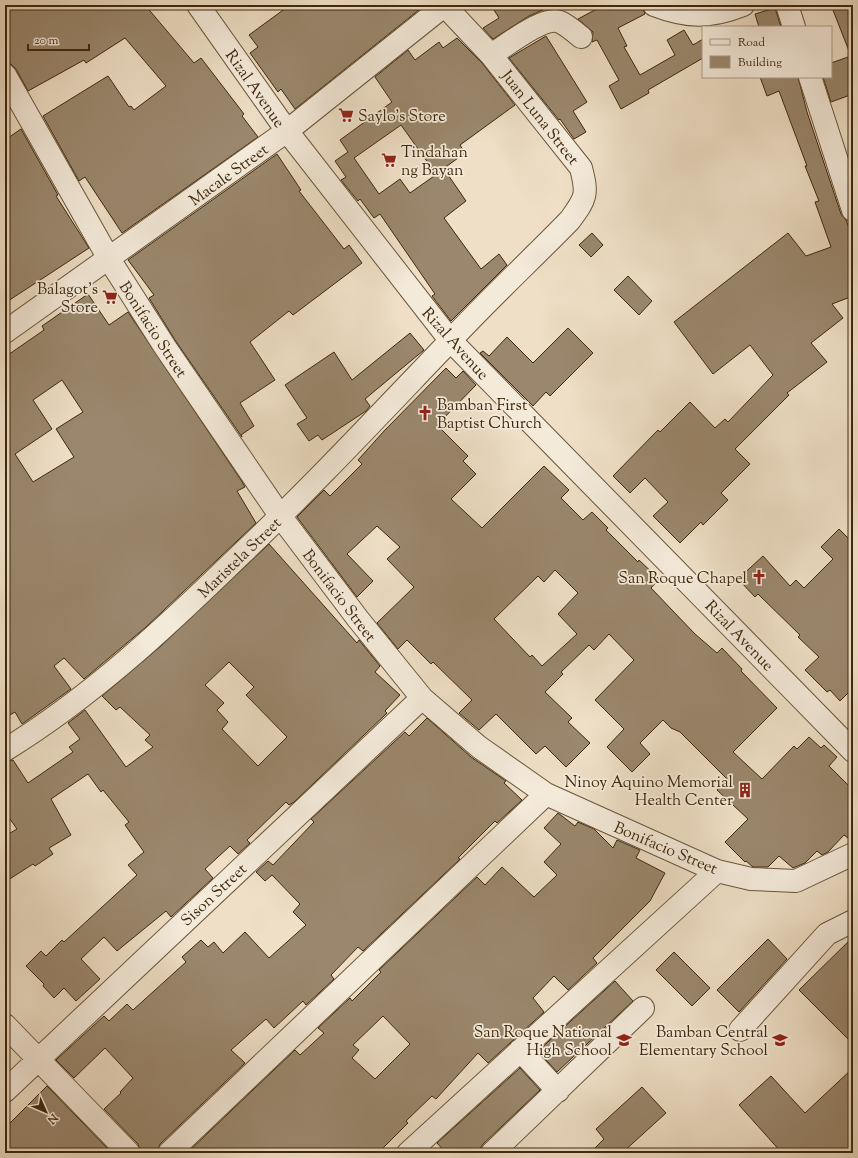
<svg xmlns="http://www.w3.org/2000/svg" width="858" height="1158" viewBox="0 0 858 1158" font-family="'Sorts Mill Goudy',serif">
<rect width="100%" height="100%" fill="#eedfc6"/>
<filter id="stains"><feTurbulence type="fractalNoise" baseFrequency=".005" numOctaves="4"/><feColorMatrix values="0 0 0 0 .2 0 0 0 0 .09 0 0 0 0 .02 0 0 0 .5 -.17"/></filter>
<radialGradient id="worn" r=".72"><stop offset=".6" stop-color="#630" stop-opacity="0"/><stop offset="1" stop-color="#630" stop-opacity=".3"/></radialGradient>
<path fill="#9a876d" stroke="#3e280c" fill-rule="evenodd" d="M5,5H145L194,63L201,58L244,114L242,116L258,137L122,233L85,177L79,181L43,116L108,76L129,107L131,106L134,110L166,86L125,38L86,63L84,60L28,91L16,69L11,64L5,63Z
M290,5H425L295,109L281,89L278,92L250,53L258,47L249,35Z
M491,5H554L529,16L493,39L483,28L499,18Z
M604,5H642L645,14L618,28L627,46L624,47L640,75L675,55L667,40L684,30L693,45L703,39V58L648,90L649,93L621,109L609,86L619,80L597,40L592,42L593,32L578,19Z
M831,5H850L853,11V94L831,102L823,77H831V63L851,56Z
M775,8L781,27H759L755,14Z
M546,36L587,102L573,111L586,132L574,139L560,119L559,120L509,58Z
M457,38L482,63L515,105L460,145L465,153L436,174L401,125L354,158L379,194L400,179L410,193L444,169L466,201L444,218L481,269L499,254L507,265L451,321L432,296L435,294L380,214L374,218L360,199L358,201L341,180L346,177L335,161L348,152L340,140L392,102L375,77L408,50L415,60L439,42L443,48Z
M760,77H798L807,112L841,214L846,220L853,238V296L832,304L843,318L811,343L827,362L787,393L789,395L735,449L750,464L721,493L728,500L703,525L701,522L680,543L653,516L668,502L645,478L630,493L613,476L658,430L660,432L690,402L715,428L725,419L728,422L773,375L750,345L713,374L674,322L788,233L806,256L831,247L815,202L819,201L805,166H807L779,91L767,96Z
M21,129L58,195L56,196L89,248L5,303V140Z
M277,154L301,190L299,191L344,249L349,245L362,263L293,315L289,311L250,342L275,380L240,403L254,426L241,435L242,437L175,340L149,298L154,295L128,260Z
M592,233L603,245L591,257L579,245Z
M628,276L652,301L639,315L614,290Z
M88,294L109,325L128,312L241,480L245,487L237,491L256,523L146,627L84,679L64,658L54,666L71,689L22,724L15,712L5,718V357L44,330L42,326ZM62,380L83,412L56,429L74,457L33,482L15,454L52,429L33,400Z
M568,328L593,353L550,396L546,392L533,406L480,353L483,351L489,356L507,337L533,363Z
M410,333L424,350L365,399L370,406L366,411L322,440L318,435L309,441L297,424L307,418L285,385L334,352L352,380Z
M446,368L456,378L463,371L476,385L437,425L468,456L463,461L476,474L451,499L482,528L544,466L569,490L561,498L583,520L592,512L608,528L606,530L638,562L639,560L659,579L651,588L695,634L717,653L722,648L742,669L741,671L777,708L733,752L762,779L794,746L797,749L809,737L821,748L824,745L837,757L829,766L853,790V842L844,835L828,852L822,855L817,851L805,863L793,868L779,856L768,867H753L746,861L745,862L725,842L748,819L717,790L727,779L680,732L671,728L663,720L640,743L650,754L632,772L607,747L624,729L595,700L634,660L609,634L594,650L589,645L561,672L563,674L545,692L572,718L568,722L590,743L566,767L545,746L536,754L496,714L479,730L459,713L472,700L433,662L431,664L407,640L398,649L377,623L414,587L387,559L400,547L377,526L347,554L373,581L357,597L297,517L324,490L330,496L362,464L358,460L384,431ZM555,570L578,593L558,614L577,634L542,666L532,655L530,657L494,619L538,576L544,582Z
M839,529L853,543V688L840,701L830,690L827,692L805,670L819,657L798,637L800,635L758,594L755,597L738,579L763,556L790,586L796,580L804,588L833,559L821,547Z
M269,544L357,643L359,640L380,666L375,672L400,695L385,711L387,713L294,802L289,805L286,802L247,840L250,843L238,854L230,846L205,869L213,878L171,917L166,911L117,951L104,937L81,959L100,979L76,1001L64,988L54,998L43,986L44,984L26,966L41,951L46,956L62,940L64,942L137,875L128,865L144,852L125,825L129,822L103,790L101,792L88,774L51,799L71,835L49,848L53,854L35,866L33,864L5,882V836L17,829L5,812V762L13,760L28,783L73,752L69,747L80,739L68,723L85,710L126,767L153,747L145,740L150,735L120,707L116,710L102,696L162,645ZM229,662L254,687L246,695L287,737L258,766L222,729L228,722L217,710L224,703L205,685Z
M427,718L471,757L506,781L504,783L522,800L497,823L495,821L458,858L460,859L363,951L358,947L331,975L334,979L306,1005L303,1001L274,1028L266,1019L231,1050L245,1063L160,1144L157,1153H141L138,1144L104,1109L121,1093L120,1092L133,1078L105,1048L74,1078L56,1060L104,1016L109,1021L127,1004L133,1010L186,962L182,957L201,940L208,947L214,942L223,953L245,932L269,958L306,925L293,912L300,904L272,875L265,881L256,872L268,861L273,865L314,822L311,819L405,732L409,736Z
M558,813L575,826L578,822L594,829L613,848L617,840L640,850L636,858L665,873L650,901L593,958L597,963L568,990L554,976L533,998L544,1012L488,1063L478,1053L436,1099L432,1096L406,1121L408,1123L378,1153H187L295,1050L300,1055L324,1033L318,1028L350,998L352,1001L381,972L379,970L477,877L485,885L502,867L534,897L557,875L544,862L561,844L544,828ZM383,1016L410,1044L375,1079L352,1058L359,1050L353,1045Z
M853,937V1044L799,990Z
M768,939L787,959L739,1012L717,990Z
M674,952L710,988L692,1006L656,970Z
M615,981L633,1001L557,1072L538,1051Z
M520,1068L540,1090L483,1144L477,1153H446L437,1143Z
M853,1068V1153H782L739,1105L771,1076L805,1113Z
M47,1086L49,1088L112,1153H5V1128Z
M642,1087L666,1113L622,1153H590L604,1139L596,1129Z"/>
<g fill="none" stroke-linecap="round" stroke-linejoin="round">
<g stroke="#6a563a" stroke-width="24">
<path id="minor" d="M198,5L287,131L450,340L853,751
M654,5C688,18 710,18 743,5
M787,5L794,27
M491,55C506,46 544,15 560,22C567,25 575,32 581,37
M5,75L109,259L165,347L281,517L358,619L422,698L479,747L546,794L717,871L751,879L796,881L853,854
M810,77L853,210
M5,332L287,131L445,5
M5,750C91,697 164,629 236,559C310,489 379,415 449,342C488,300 530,261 570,220C586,198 588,195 581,168L491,55L444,5
M5,1025L129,1153
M740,1030L827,934L853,921
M520,1050L558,1091
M5,1091L422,698
M169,1153L546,794
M408,1153L717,871
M492,1153L643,1008"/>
</g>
<use href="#minor" stroke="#f4eada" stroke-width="22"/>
</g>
<defs>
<g id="supermarket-bare" transform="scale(1.2)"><path d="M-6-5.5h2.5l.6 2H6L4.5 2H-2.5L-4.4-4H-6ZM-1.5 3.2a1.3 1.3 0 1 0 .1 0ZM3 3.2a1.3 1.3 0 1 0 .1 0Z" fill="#8f2418" stroke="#f4eada" stroke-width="2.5" paint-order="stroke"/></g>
<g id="church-bare" transform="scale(1.2)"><path d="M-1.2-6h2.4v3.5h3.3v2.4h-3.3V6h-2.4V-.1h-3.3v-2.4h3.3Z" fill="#8f2418" stroke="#f4eada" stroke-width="2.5" paint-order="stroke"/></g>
<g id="building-bare" transform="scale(1.2)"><path d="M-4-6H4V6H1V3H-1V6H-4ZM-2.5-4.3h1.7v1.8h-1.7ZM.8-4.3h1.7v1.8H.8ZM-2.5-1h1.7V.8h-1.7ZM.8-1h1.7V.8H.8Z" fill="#8f2418" stroke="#f4eada" stroke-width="2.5" paint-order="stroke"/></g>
<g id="school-bare" transform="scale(1.2)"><path d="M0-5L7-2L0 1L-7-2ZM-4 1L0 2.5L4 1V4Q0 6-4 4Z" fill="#8f2418" stroke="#f4eada" stroke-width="2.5" paint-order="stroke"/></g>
</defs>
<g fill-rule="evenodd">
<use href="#supermarket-bare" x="346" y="115"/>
<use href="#supermarket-bare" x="389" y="160"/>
<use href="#supermarket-bare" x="110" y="297"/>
<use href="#church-bare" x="425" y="413"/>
<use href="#church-bare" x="759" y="577"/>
<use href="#building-bare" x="745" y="790"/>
<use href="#school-bare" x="624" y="1040"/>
<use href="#school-bare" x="780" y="1040"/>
</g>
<g text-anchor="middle" stroke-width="3.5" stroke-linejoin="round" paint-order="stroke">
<g font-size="16" fill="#3e280c" stroke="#f4eada">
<text transform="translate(256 88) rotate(55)" y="6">Rizal Avenue</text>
<text transform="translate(541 117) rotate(52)" y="6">Juan Luna Street</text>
<text transform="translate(228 174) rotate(-36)" y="6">Macale Street</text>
<text transform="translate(154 329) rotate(57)" y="6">Bonifacio Street</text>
<text transform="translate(456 343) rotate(48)" y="6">Rizal Avenue</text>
<text transform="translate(239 557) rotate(-44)" y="6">Maristela Street</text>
<text transform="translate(340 595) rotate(53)" y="6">Bonifacio Street</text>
<text transform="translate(740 635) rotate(46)" y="6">Rizal Avenue</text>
<text transform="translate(666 847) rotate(23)" y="6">Bonifacio Street</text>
<text transform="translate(213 894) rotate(-43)" y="6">Sison Street</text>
</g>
<g font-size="16" fill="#3e280c" stroke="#f4eada" text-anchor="end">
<text x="358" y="121" text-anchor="start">Saylo's Store</text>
<text x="401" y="157" text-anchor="start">Tindahan<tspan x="401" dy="18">ng Bayan</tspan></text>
<text x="98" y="294">Balagot's<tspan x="98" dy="18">Store</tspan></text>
<text x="437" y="410" text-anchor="start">Bamban First<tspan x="437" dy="18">Baptist Church</tspan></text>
<text x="747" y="583">San Roque Chapel</text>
<text x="733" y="787">Ninoy Aquino Memorial<tspan x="733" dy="18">Health Center</tspan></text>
<text x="612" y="1037">San Roque National<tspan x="612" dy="18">High School</tspan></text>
<text x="768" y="1037">Bamban Central<tspan x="768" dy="18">Elementary School</tspan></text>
</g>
</g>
<rect width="858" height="1158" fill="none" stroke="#eedfc6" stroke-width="20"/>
<rect x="6" y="6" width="846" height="1146" fill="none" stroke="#3e280c" stroke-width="2"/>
<rect x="10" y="10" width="838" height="1138" fill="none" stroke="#3e280c"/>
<rect x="702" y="26" width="130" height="52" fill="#f4eada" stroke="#ab9c88"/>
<rect x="710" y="39" width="20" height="6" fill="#f4eada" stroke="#ab9c88"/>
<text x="738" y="46" font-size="12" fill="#3e280c">Road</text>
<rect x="710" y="56" width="20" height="12" fill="#9a876d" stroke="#ab9c88"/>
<text x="738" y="66" font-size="12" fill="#3e280c">Building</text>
<g transform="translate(46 1112) rotate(135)" stroke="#f4eada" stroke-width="3" paint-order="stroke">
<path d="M0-3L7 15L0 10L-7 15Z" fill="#3e280c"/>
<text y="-6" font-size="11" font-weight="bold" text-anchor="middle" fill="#3e280c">N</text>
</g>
<path d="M28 44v6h61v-6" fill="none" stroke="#3e280c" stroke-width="2"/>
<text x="34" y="44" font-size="12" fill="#3e280c" stroke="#f4eada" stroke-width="3" paint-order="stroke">20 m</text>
<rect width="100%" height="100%" filter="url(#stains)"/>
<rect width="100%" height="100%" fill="url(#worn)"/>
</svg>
